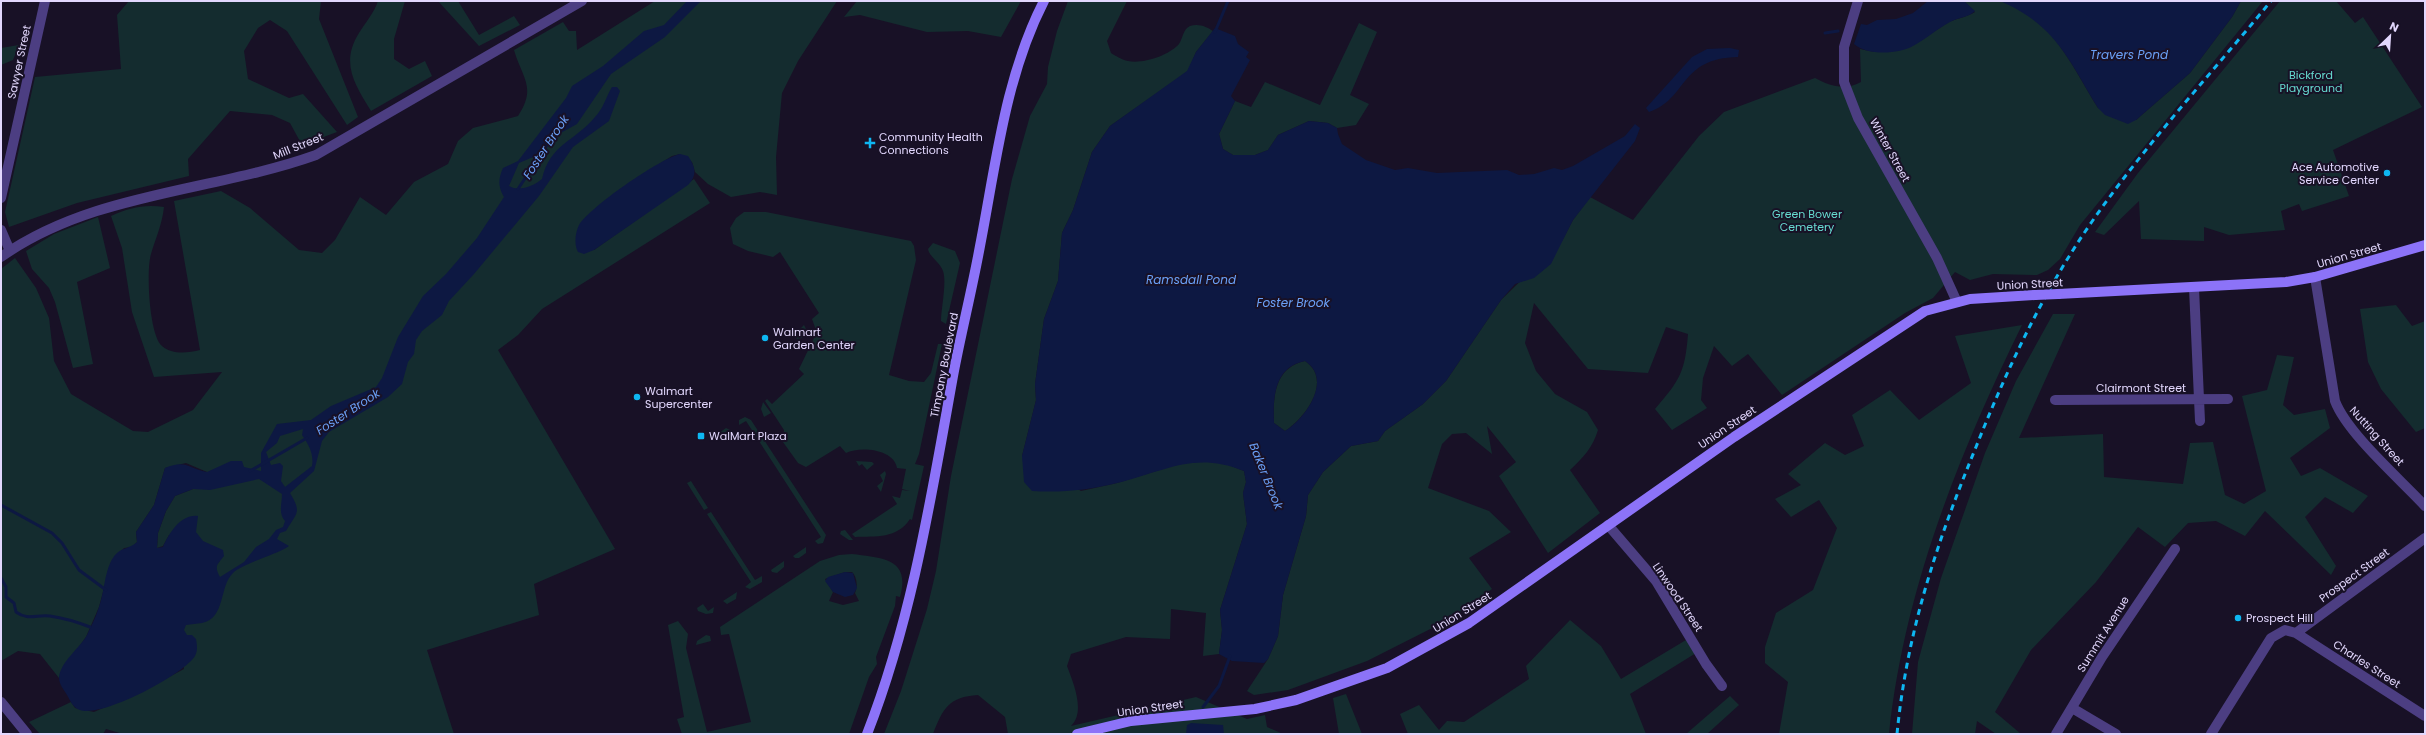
<svg xmlns="http://www.w3.org/2000/svg" width="2426" height="735" viewBox="0 0 2426 735" font-family="Poppins,sans-serif">
<rect width="100%" height="100%" fill="#181126"/>
<path fill="#142c2f" fill-rule="evenodd" d="M129,1H321L319,19L358,117L347,125L287,31L270,20L258,28L244,51L248,79L289,98L303,94L337,132L302,145L290,123L272,115L230,111L188,159L189,176L77,203L9,227L5,212L35,77L121,69L117,15Z
M378,1H405L394,39V59L409,69L425,61L432,76L371,111C355,85 340,63 359,33C365,23 374,13 378,1Z
M438,1H458L479,35L514,16L520,25L479,46Z
M655,1H837L798,61L782,93L776,157L777,195L760,192L731,197L708,184L695,172L692,162L680,154L672,156L622,188L580,225L594,250L694,179L710,203L542,309L518,335L498,350L615,549L534,584L539,615L427,650L454,734H123L106,729L103,734H40L29,722L71,702L75,708L94,712L152,686L184,669L180,634L216,569V564L220,561L169,535L163,546L157,548L158,533L166,511L175,496L193,489L207,472L186,463L165,468L154,505L136,532L137,542L132,547L124,548L111,562L99,607L86,637L62,670L59,678L40,654L18,651L1,661V269L15,258L36,288L49,318L54,361L71,394L133,431L148,432L193,410L222,372L154,377L132,312L122,248L111,216C129,208 144,204 164,207C162,225 156,237 151,254C146,270 149,335 162,346C172,355 188,353 200,350L174,201L221,191L250,208L299,250L322,253L335,240L360,197L386,215L414,182L448,164L458,141L473,128L518,116C537,87 522,78 514,50L563,22L569,31H576L577,50Z
M857,1H1021L1001,37L968,31L927,32L860,15L844,17Z
M1068,1H1127L1107,41L1111,53C1116,56 1122,60 1128,61C1143,64 1168,56 1179,44C1183,38 1183,29 1190,26C1199,23 1207,27 1213,31L1196,52L1188,71L1110,126L1092,152L1073,210L1062,233L1058,281L1044,319L1035,384L1036,400L1022,456L1081,491L1117,483L1182,463L1209,461L1224,463L1244,471L1246,482L1243,493L1247,524L1220,610L1222,630L1219,654L1203,656L1206,613L1171,609L1170,639L1126,637L1071,654L1067,666C1073,682 1086,712 1071,726L1196,697L1247,719L1265,715L1267,727L1283,734H1008L1005,717L978,695C949,697 943,708 933,734H884L901,691L927,609L936,571L951,476L1012,179L1030,116L1047,84L1048,67L1057,31Z
M1964,1C1975,1 1990,0 2001,1C2051,15 2073,68 2098,108L2136,120L2190,73L2232,17L2241,1H2263L2080,225L2060,259L2048,270L2037,275L1993,274L1970,280L1955,272L1933,298L1905,313L1782,395L1748,354L1732,366L1714,346L1703,378L1701,400L1707,408L1672,430L1655,409C1680,380 1685,372 1688,334L1666,327L1648,373L1588,369L1534,303L1525,343L1536,371L1555,394L1587,412L1598,430C1593,447 1583,458 1570,470L1600,513L1548,553L1499,476L1516,462L1487,426L1492,454L1466,433L1452,434L1442,444L1428,488L1489,511L1511,532L1469,558L1492,589L1450,619L1367,661L1288,690L1254,695L1247,691L1268,659L1278,636L1283,595L1306,516L1308,495L1323,472L1351,446L1378,441L1385,431L1423,404L1446,381L1501,300L1562,241L1573,220L1590,197L1633,220L1699,136L1724,112L1815,78C1830,86 1844,91 1861,82L1860,49C1900,59 1918,41 1949,22C1958,18 1967,17 1975,12Z
M2280,1H2336L2355,23L2363,17L2422,107L2333,150L2349,196L2302,211L2299,204L2281,211L2285,230L2229,235L2204,227V241L2141,239L2139,201L2104,235L2095,232L2138,173Z
M1359,23L1377,32L1350,95L1369,104L1356,125L1337,128L1328,123L1309,121L1278,135L1268,150L1255,155H1233L1223,149L1219,134L1235,101L1251,107L1265,82L1320,105Z
M19,45L13,60L1,65V48Z
M744,212H766L911,241L914,246L916,260L889,375L909,381L924,382L931,373L938,344H942L919,454L915,464L924,466L912,520L910,519C897,539 876,536 855,537L852,534L897,504L892,496L900,498L902,490L910,491L902,489L906,469L897,468C894,449 860,446 846,453L840,446L806,467L798,463L783,442L784,430L765,401L767,399L772,404L804,374L799,369L814,338L816,330L812,319L819,313L780,252L773,257L748,251L733,244L730,228L736,218Z
M98,217L110,268L77,282L93,364L73,368L55,302L49,288L32,269L26,251L54,234Z
M933,243L955,251L960,263L946,324L941,321C941,309 947,282 943,271C940,262 930,258 928,249Z
M2396,305L2412,326L2425,321V428L2416,432L2381,389L2368,362L2360,309Z
M2053,314H2075L2019,438L2103,434L2104,477L2183,484L2190,443L2213,442L2225,495L2244,504L2266,491L2242,396L2267,390L2277,355L2294,357L2283,405L2294,415L2325,409L2330,428L2290,458L2301,476L2320,468L2368,496L2353,513L2325,497L2305,517L2336,566L2331,575L2265,511L2245,536L2216,521L2188,523L2165,547L2138,527L2096,582L2031,650L1995,712L2021,734H1996L1977,721L1975,734H1912L1918,662L1941,578L1985,453L2016,381Z
M804,325L806,329L802,338L796,339L801,333L799,330Z
M2022,325C1959,454 1904,590 1889,734H1779L1788,682L1765,663V647L1776,613L1813,590L1837,528L1819,500L1791,517L1775,499L1801,485L1788,474L1825,443L1845,455L1864,446L1852,415L1890,390L1919,420L1971,383L1955,336Z
M1305,361C1333,380 1306,417 1285,431L1274,423C1273,397 1274,368 1305,361Z
M763,402L771,413L764,417L761,409Z
M745,417L751,420L826,535L823,543L818,544L815,541L821,537L746,421L739,425V420Z
M726,428L730,430L717,439L716,435Z
M856,461L872,462L874,464L867,470L862,464L859,466Z
M885,471L886,474L881,492L877,486L883,481L880,475Z
M691,481L708,508L704,510L687,483Z
M711,512L755,580L762,576V582L750,589L745,587L751,582L707,514Z
M845,530L853,540H849L840,534L841,531Z
M806,547V553L799,558H795L793,556Z
M852,554C882,558 911,558 900,597L896,596L895,606L876,657L877,664L869,677L849,734H682L677,719L684,717L668,625L678,621L688,634L686,648L707,732L751,722L729,634L721,635L720,627L820,561L839,555ZM845,572H852C857,577 858,586 855,593L859,601L843,605L829,601L833,592L825,579Z
M784,561V567L777,573L772,572L771,570Z
M737,592L736,599L727,604L723,601Z
M703,604L708,611L714,607L713,613L706,614L698,611L697,608Z
M1570,620L1601,646L1621,679L1686,640L1696,653L1630,694L1646,734H1408L1400,714L1419,705L1439,730L1447,721L1464,722L1529,679L1526,666Z
M706,635L710,636L711,641L696,645L697,641Z
M1346,694L1362,734H1339L1333,698Z
M1730,696L1739,705L1707,734H1686Z"/>
<path fill="#0d1842" fill-rule="evenodd" d="M687,1H701L665,37L611,74L577,124L557,135L533,157L519,163L509,186C519,192 534,186 542,179C550,144 574,142 595,117C603,109 606,97 612,87H617L620,91L609,121L573,147L539,196L474,274L449,301L442,315L422,331L416,340L414,354L408,362L402,384L388,397L329,432L322,441L314,471L290,493C302,513 297,512 286,531L280,533L277,539L289,546C274,556 243,563 233,573C219,586 226,618 202,623C197,624 191,624 186,625L184,630L187,635H192L196,639C197,645 198,650 195,656C183,675 102,718 80,710C73,708 70,700 67,695C64,690 59,684 59,678C60,662 80,648 87,635C91,626 96,617 99,607C105,591 104,569 115,555C122,547 130,549 137,542L136,532L154,505L165,468C185,459 188,468 207,472L231,461H242L244,467L261,471V453L277,424L311,420L331,406L376,387L382,378L398,337L423,296L446,274L477,238L504,197C498,187 498,179 503,168L518,161L566,98L572,86L603,66L644,31L664,25ZM303,429L302,435C309,445 314,454 312,466L285,487L281,481L283,466L280,463L271,465L266,452L277,443L280,436ZM259,479L282,494C282,504 278,513 285,521L283,527L276,530L269,539L256,547L244,562L220,577C214,566 217,565 224,556L223,550L203,541L196,532L198,516C181,514 169,533 163,547L157,548L158,533L166,511L175,496L193,489L210,490Z
M1928,1H1964L1975,11C1968,18 1958,17 1950,22C1937,29 1926,39 1913,46C1899,54 1867,56 1854,44L1861,24L1867,25L1877,20L1896,19L1913,13Z
M2000,1H2241L2232,17L2190,73L2136,120L2128,124L2105,115L2098,108C2068,59 2056,25 2000,1Z
M1215,28L1235,36L1238,44L1249,52L1246,57L1250,60L1231,96L1235,101L1219,134L1223,149L1233,155H1255L1268,150L1278,135L1309,121L1328,123L1337,128L1338,134L1342,144L1366,160L1395,170L1408,168L1437,173L1507,170L1519,175L1534,174L1554,168L1562,170L1573,166L1625,136L1635,124L1640,128L1635,141L1573,220L1551,264L1534,278L1515,284L1501,300L1446,381L1423,404L1385,431L1378,441L1351,446L1323,472L1308,495L1306,516L1283,595L1278,636L1268,659L1264,663L1232,661L1219,654L1222,630L1220,610L1247,524L1243,493L1246,482L1244,471C1194,451 1166,471 1117,483C1088,490 1061,493 1032,491L1024,482L1022,456L1036,400L1035,384L1044,319L1058,281L1062,233L1073,210L1092,152L1110,126L1187,71L1196,52ZM1305,361C1333,379 1306,418 1285,431L1274,423C1273,397 1274,367 1305,361Z
M1730,48L1739,50L1738,57C1679,58 1688,99 1649,112L1646,108L1692,57L1707,49Z
M680,154L688,156C695,166 698,175 688,185L594,250L584,254L578,252C574,245 575,233 579,225C590,207 659,159 680,154Z
M845,572L853,573L857,588L853,595L845,597L833,592L825,581L828,577Z
M1191,723L1223,725L1224,734H1186L1187,725Z"/>
<g fill="none" stroke-linecap="round" stroke-linejoin="round">
<path stroke="#0d1842" stroke-width="3" d="M1215,32L1228,1
M1825,33L1838,31
M518,189L551,139
M250,471L307,438
M1,505L52,533L62,543L79,570L106,590
M1,578L6,587V597L14,603L16,612C28,621 37,614 50,616C64,618 77,622 90,627
M1203,707L1219,686L1230,656"/>
<path stroke="#4c3e82" stroke-width="10" d="M1858,1L1844,47V82L1858,118L1937,258L1957,302
M1,198L45,1
M1,230L10,251
M1,257C93,192 212,192 316,155L582,1
M2315,277L2335,401C2347,433 2400,479 2425,506
M2194,288L2200,421
M2055,400L2228,399
M1608,525L1656,581L1706,664L1722,686
M2296,633L2425,716
M1,702L27,734
M2072,708L2116,734
M2056,734L2102,657L2175,549
M2211,734L2271,638L2285,630L2296,633L2425,538"/>
<path stroke="#8c73f8" stroke-width="10" d="M2058,294L2286,282L2315,277L2425,245
M867,734C912,619 931,498 953,376C961,333 972,290 980,246C996,164 1005,77 1044,1
M1077,734L1131,721L1255,709L1296,700L1387,668L1469,623L1734,437L1925,311L1970,299L2035,295"/>
<path stroke="#0eb7f2" stroke-width="3" stroke-dasharray="6 5" stroke-linecap="butt" d="M1897,734C1907,631 1937,542 1976,447C2007,369 2043,292 2091,223C2145,145 2211,74 2271,1"/>
<path stroke="#8c73f8" stroke-width="10" d="M2035,295L2058,294"/>
</g>
<g fill="#0eb7f2" stroke="#181126" stroke-width="1.5">
<path d="M868 137h4v4h4v4h-4v4h-4v-4h-4v-4h4z"/>
<circle cx="2387" cy="173" r="4"/>
<circle cx="765" cy="338" r="4"/>
<circle cx="637" cy="397" r="4"/>
<rect x="697" y="432" width="8" height="8" rx="2"/>
<circle cx="2238" cy="618" r="4"/>
</g>
<g text-anchor="middle" stroke-width="4" stroke-linejoin="round" paint-order="stroke">
<g font-size="11" fill="#e2d7fd" stroke="#181126">
<text transform="translate(19 62) rotate(-78)" y="4">Sawyer Street</text>
<text transform="translate(298 146) rotate(-22)" y="4">Mill Street</text>
<text transform="translate(1890 150) rotate(61)" y="4">Winter Street</text>
<text transform="translate(2349 255) rotate(-16)" y="4">Union Street</text>
<text transform="translate(2030 284) rotate(-3)" y="4">Union Street</text>
<text transform="translate(944 365) rotate(-79)" y="4">Timpany Boulevard</text>
<text x="2141" y="392">Clairmont Street</text>
<text transform="translate(1727 427) rotate(-34)" y="4">Union Street</text>
<text transform="translate(2377 436) rotate(48)" y="4">Nutting Street</text>
<text transform="translate(2354 575) rotate(-36)" y="4">Prospect Street</text>
<text transform="translate(1678 597) rotate(56)" y="4">Linwood Street</text>
<text transform="translate(1462 612) rotate(-32)" y="4">Union Street</text>
<text transform="translate(2103 634) rotate(-58)" y="4">Summit Avenue</text>
<text transform="translate(2367 664) rotate(33)" y="4">Charles Street</text>
<text transform="translate(1150 708) rotate(-8)" y="4">Union Street</text>
</g>
<g font-size="11" fill="#66dad0" stroke="#181126">
<text x="2311" y="79">Bickford<tspan x="2311" dy="13">Playground</tspan></text>
<text x="1807" y="218">Green Bower<tspan x="1807" dy="13">Cemetery</tspan></text>
</g>
<g font-size="11" fill="#e2d7fd" stroke="#181126" text-anchor="start">
<text x="879" y="141">Community Health<tspan x="879" dy="13">Connections</tspan></text>
<text x="2379" y="171" text-anchor="end">Ace Automotive<tspan x="2379" dy="13">Service Center</tspan></text>
<text x="773" y="336">Walmart<tspan x="773" dy="13">Garden Center</tspan></text>
<text x="645" y="395">Walmart<tspan x="645" dy="13">Supercenter</tspan></text>
<text x="709" y="440">WalMart Plaza</text>
<text x="2246" y="622">Prospect Hill</text>
</g>
<g font-size="12" font-style="italic" fill="#6ba0f7" stroke="#181126">
<text x="2129" y="59">Travers Pond</text>
<text transform="translate(546 147) rotate(-57)" y="4">Foster Brook</text>
<text x="1191" y="284">Ramsdall Pond</text>
<text x="1293" y="307">Foster Brook</text>
<text transform="translate(348 412) rotate(-33)" y="4">Foster Brook</text>
<text transform="translate(1266 476) rotate(68)" y="4">Baker Brook</text>
</g>
</g>
<rect width="2426" height="735" fill="none" stroke="#e2d7fd" stroke-width="4"/>
<g transform="translate(2390 36) rotate(25)" stroke="#181126" stroke-width="3" paint-order="stroke">
<path d="M0-3L7 15L0 10L-7 15Z" fill="#e2d7fd"/>
<text y="-6" font-size="11" font-weight="bold" text-anchor="middle" fill="#e2d7fd">N</text>
</g>
</svg>
